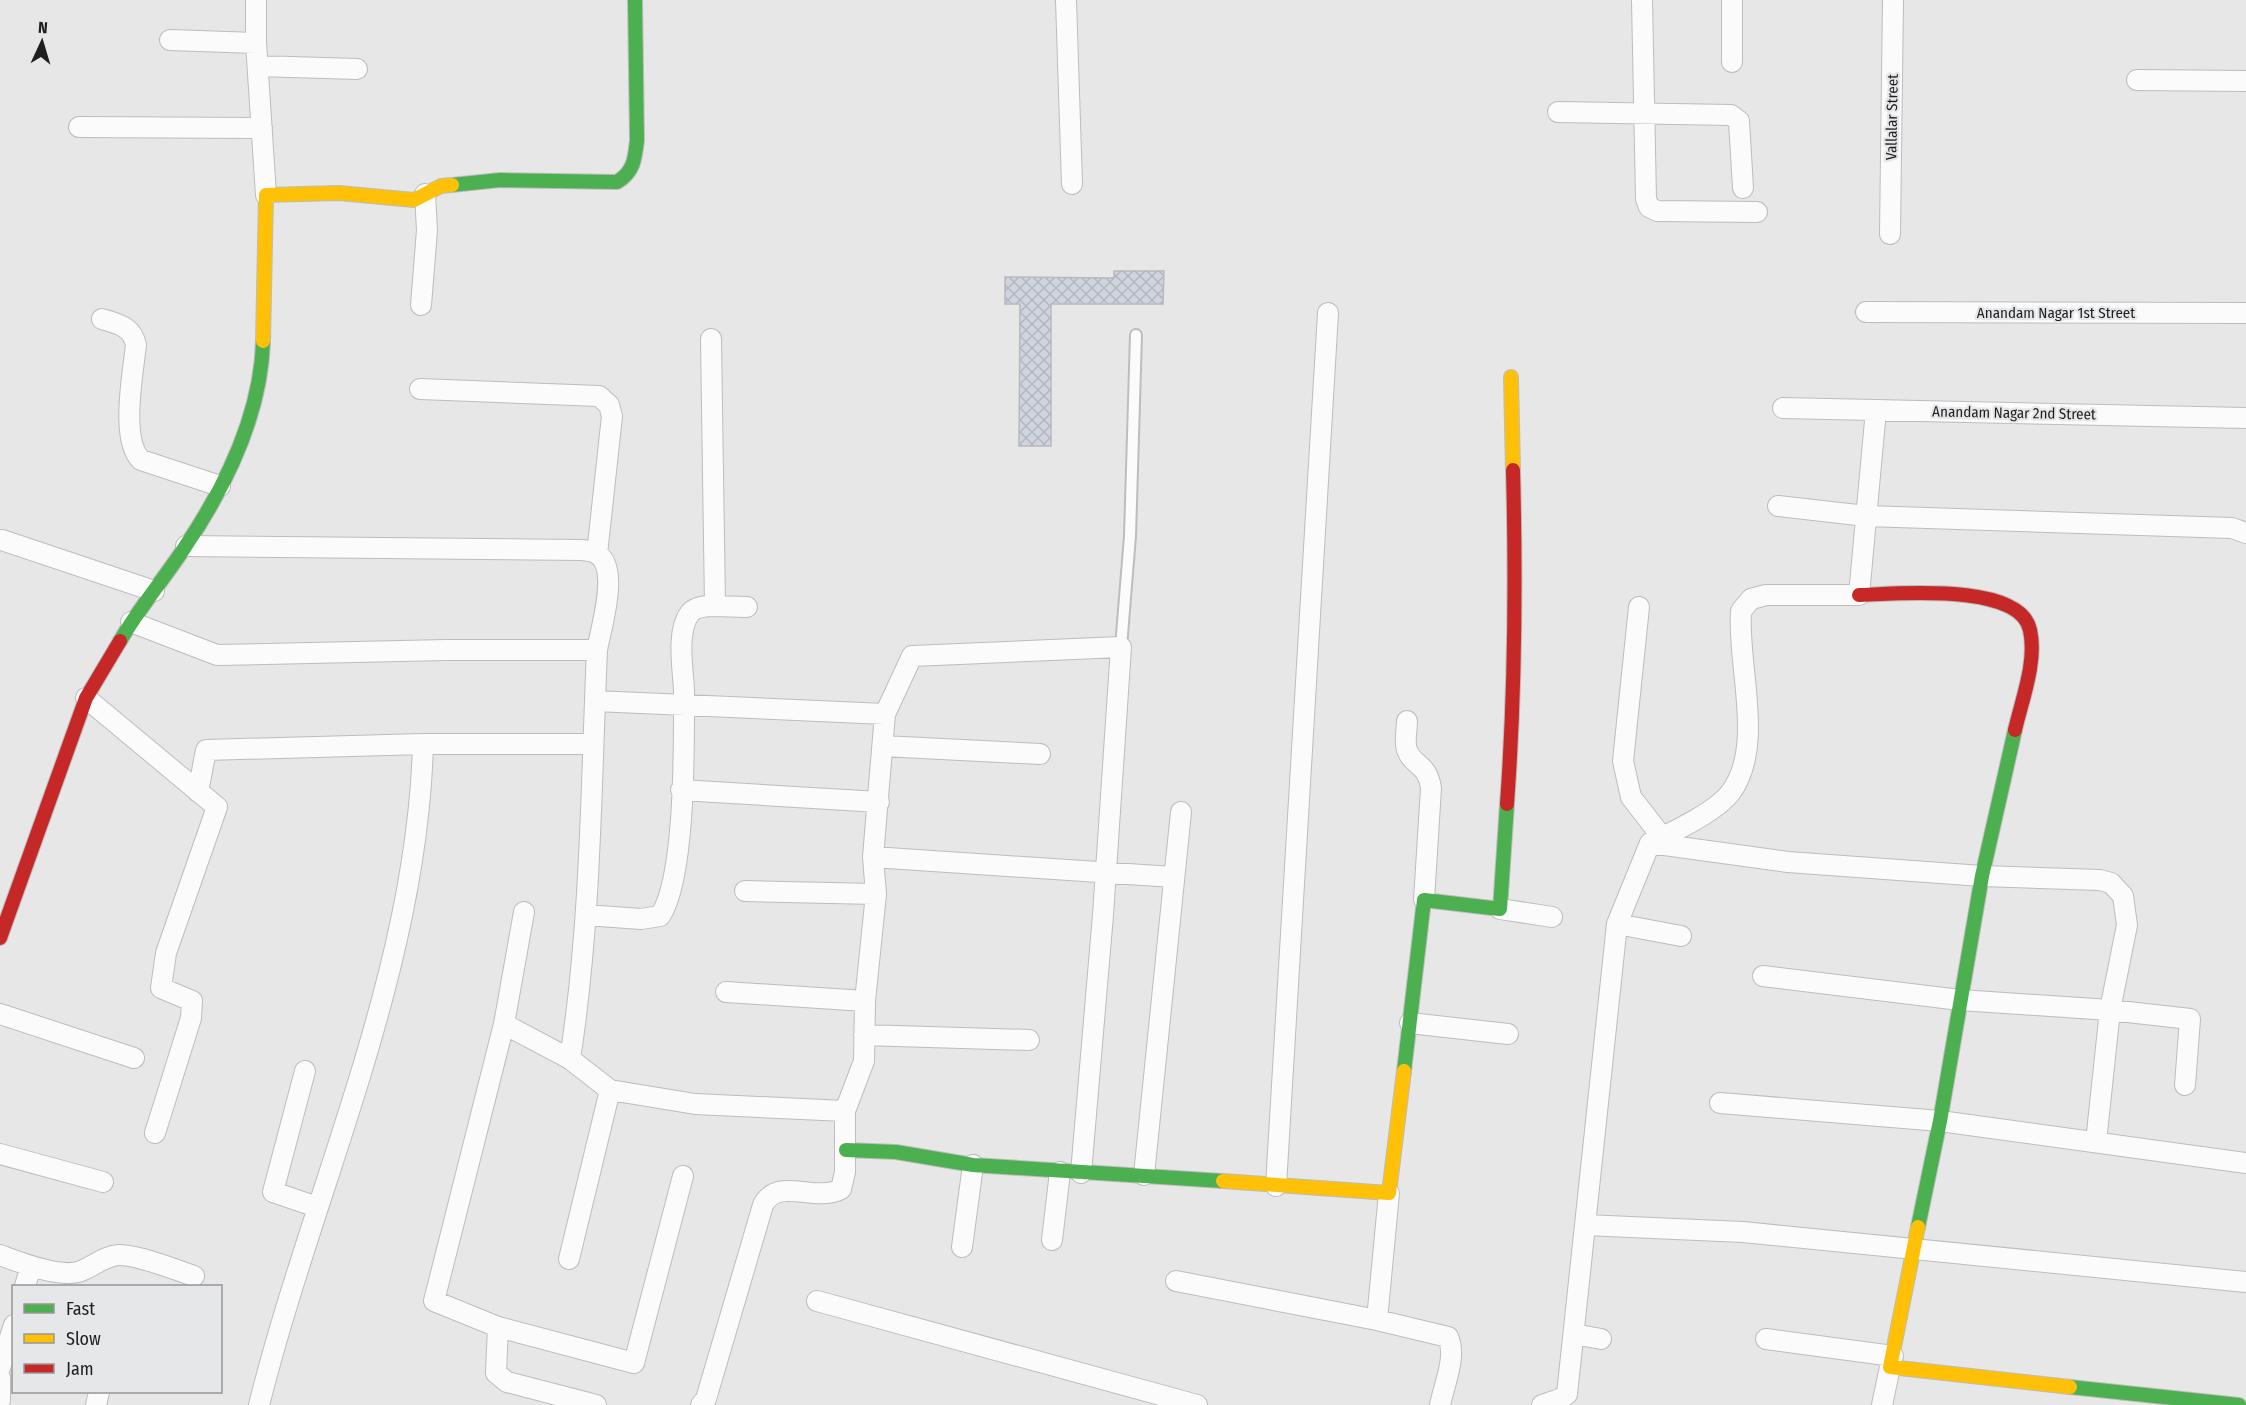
<svg xmlns="http://www.w3.org/2000/svg" width="2246" height="1405" viewBox="0 0 2246 1405" font-family="'Fira Sans Condensed',sans-serif">
<defs>
<pattern id="building-cross-hatch" width="8" height="8" patternUnits="userSpaceOnUse" patternTransform="scale(1.5)"><rect width="8" height="8" fill="#d0d4de"/><path d="M0 0l8 8M0 8l8-8" fill="none" stroke="#b2b6be"/></pattern>
</defs>
<rect width="100%" height="100%" fill="#e7e7e8"/>
<path fill="url(#building-cross-hatch)" stroke="#b9b9ba" stroke-width="1.5" d="M1114,271H1164L1163,304H1051V446H1019L1020,304H1005V277L1114,278Z"/>
<g fill="none" stroke-linecap="round" stroke-linejoin="round">
<g stroke="#bdbdbe" stroke-width="14">
<path id="lane" d="M1121,647L1130,536L1136,335"/>
</g>
<g stroke="#bdbdbe" stroke-width="22">
<path id="street" d="M256,0V43L266,195
M1066,0L1072,184
M1642,0L1646,199L1649,207L1657,211L1757,212
M1732,0V62
M170,40L256,43
M258,66L357,69
M2137,80L2246,81
M1558,112L1731,115L1739,121L1743,188
M79,127L262,128
M1890,234L1893,0
M421,305L427,230L425,194
M1866,312L2246,313
M102,319C118,324 132,326 136,345C133,373 120,440 141,460L220,486
M420,389L599,396L609,405L612,416L597,554
M1783,408L2246,418
M1778,506L1866,516L2232,528L2246,533
M2,540L154,591
M186,546L583,550C587,551 593,551 597,554C620,567 601,628 597,650
M715,606L747,607
M1639,607L1623,761L1631,797L1662,837
M131,622L217,655L446,650H597C591,786 591,924 570,1059
M86,698L217,807L166,953L161,988L192,1001L191,1018L155,1133
M595,701L885,714
M1407,721C1407,730 1404,742 1407,750C1413,767 1427,762 1431,788L1424,900
M883,746L1040,754
M681,790L879,802
M198,792L206,750L423,744H593
M1650,843L1788,862L1982,876L2100,880L2111,883L2123,896L2127,925L2110,1010L2096,1142
M873,857L1173,877
M745,891L876,894
M1500,909L1552,917
M524,912L504,1024L434,1301L498,1327L634,1363L683,1176
M586,915L641,919L660,916C686,878 684,741 684,690C683,669 676,631 690,613C696,606 707,606 715,606L711,339
M1617,924L1681,936
M1763,976L1960,1000L2110,1010L2190,1019L2185,1085
M726,992L865,1001
M0,1014L134,1058
M1410,1023L1508,1034
M504,1024L570,1059L610,1090L695,1104L845,1111V1172L841,1189C815,1203 778,1176 763,1205L706,1399L701,1405
M864,1035L1029,1040
M305,1071L273,1192L317,1207
M1720,1103L1940,1121L2246,1163
M845,1111L864,1061L865,1001L876,894L873,857L885,714L912,656L1121,647L1103,915L1081,1173
M0,1154L103,1182
M1144,1175L1181,812
M1276,1186L1328,313
M1585,1225L1617,924L1650,843C1673,832 1716,812 1731,792C1765,745 1737,666 1741,611L1751,599L1766,595H1859L1876,410
M1052,1240L1060,1172
M962,1247L973,1165
M0,1255C19,1262 61,1279 81,1271C94,1266 104,1256 119,1255C135,1254 177,1270 194,1276
M569,1259L610,1090
M1176,1281L1377,1320L1448,1337C1457,1356 1444,1385 1440,1405
M25,1286L31,1266
M817,1301L1197,1405
M1377,1320L1389,1193
M498,1327L496,1373L507,1382L596,1405
M1574,1334L1601,1339
M1766,1339L1893,1356
M0,1368L14,1325
M0,1377V1400
M96,1405L99,1392
M259,1405C314,1186 417,973 423,744
M1542,1405L1560,1399L1567,1394L1585,1225L1743,1232L2246,1282
M1882,1405L1890,1367"/>
</g>
<g stroke="#bdbdbe" stroke-width="16">
<path id="fast" d="M452,185L500,180L617,182C634,172 635,158 637,140L635,0
M120,641C139,608 164,579 185,547C226,486 261,414 263,341
M1404,1071L1424,900L1500,909L1507,804
M846,1150L896,1152L973,1165L1223,1181
M1918,1227L1940,1121L1982,876L2015,730
M2070,1387L2239,1405"/>
</g>
<g stroke="#bdbdbe" stroke-width="16">
<path id="slow" d="M263,341L266,195L339,193L414,200L441,186L452,185
M1511,377L1513,470
M1223,1181L1389,1193L1404,1071
M1918,1227L1890,1367L2070,1387"/>
</g>
<g stroke="#bdbdbe" stroke-width="16">
<path id="jam" d="M1859,595C1895,594 2020,582 2030,630C2037,662 2022,699 2015,730
M1507,804C1515,693 1516,582 1513,470
M0,938L86,698L120,641"/>
</g>
<use href="#lane" stroke="#fbfbfc" stroke-width="10"/>
<use href="#street" stroke="#fbfbfc" stroke-width="20"/>
<use href="#fast" stroke="#4caf50" stroke-width="14"/>
<use href="#slow" stroke="#ffc107" stroke-width="14"/>
<use href="#jam" stroke="#c62828" stroke-width="14"/>
</g>
<g text-anchor="middle" stroke-width="4.5" stroke-linejoin="round" paint-order="stroke">
<g font-size="15" fill="#1f1f20" stroke="#e6e7e9">
<text transform="translate(1892 117) rotate(-89)" y="5">Vallalar Street</text>
<text x="2056" y="318">Anandam Nagar 1st Street</text>
<text transform="translate(2014 413) rotate(1)" y="5">Anandam Nagar 2nd Street</text>
</g>
</g>
<rect x="12" y="1285" width="210" height="108" fill="#e6e7e9" stroke="#969799" stroke-width="1.5"/>
<rect x="24" y="1304" width="30" height="9" fill="#4caf50" stroke="#969799" stroke-width="1.5"/>
<text x="66" y="1315" font-size="18" fill="#1f1f20">Fast</text>
<rect x="24" y="1334" width="30" height="9" fill="#ffc107" stroke="#969799" stroke-width="1.5"/>
<text x="66" y="1345" font-size="18" fill="#1f1f20">Slow</text>
<rect x="24" y="1364" width="30" height="9" fill="#c62828" stroke="#969799" stroke-width="1.5"/>
<text x="66" y="1375" font-size="18" fill="#1f1f20">Jam</text>
<g transform="translate(42 42) rotate(4)" stroke="#e6e7e9" stroke-width="4.5" paint-order="stroke">
<path d="M0-4.5L10 22L0 15L-10 22Z" fill="#1f1f20"/>
<text y="-9" font-size="16" font-weight="bold" text-anchor="middle" fill="#1f1f20">N</text>
</g>
</svg>
